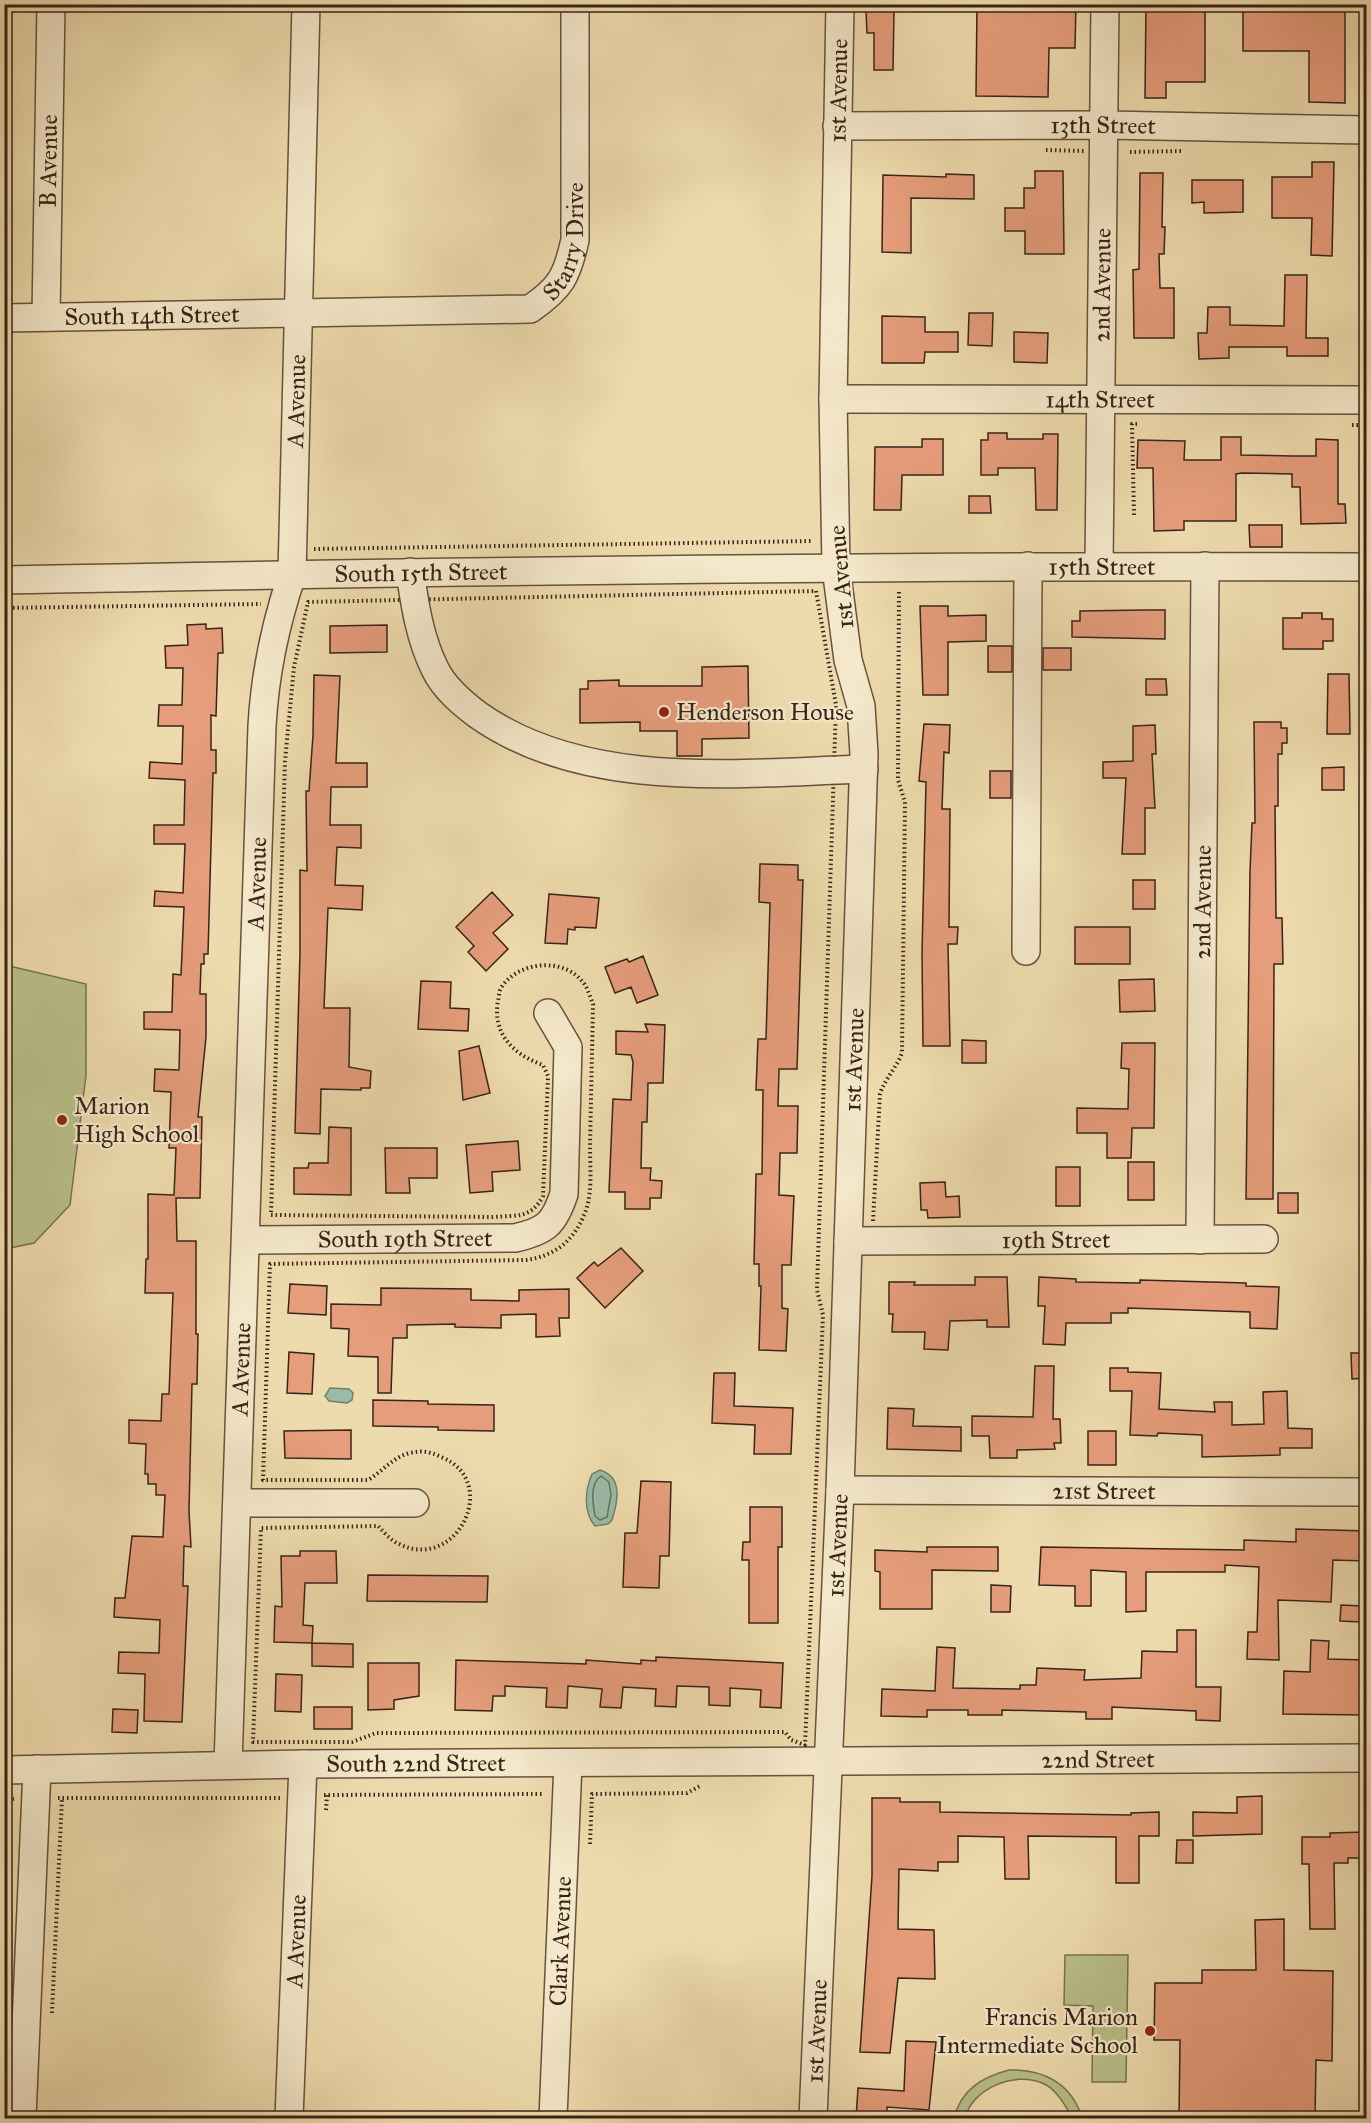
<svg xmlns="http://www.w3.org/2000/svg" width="1371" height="2123" viewBox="0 0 1371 2123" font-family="'IM FELL Great Primer',serif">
<rect width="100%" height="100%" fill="#eedbad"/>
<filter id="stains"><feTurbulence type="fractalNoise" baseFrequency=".00333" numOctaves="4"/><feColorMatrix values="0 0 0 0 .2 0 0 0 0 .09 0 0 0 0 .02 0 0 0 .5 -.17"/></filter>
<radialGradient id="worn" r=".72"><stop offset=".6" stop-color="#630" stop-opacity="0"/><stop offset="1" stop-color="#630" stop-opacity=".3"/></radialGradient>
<path fill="#b9c089" stroke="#787250" stroke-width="1.5" d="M5,965L86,984V1075L70,1205L34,1243L5,1249Z
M1065,1955H1128L1126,2082H1092L1093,2006L1064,2005Z
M1009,2070C1044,2069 1072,2084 1082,2118H1072C1066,2106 1056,2088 1042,2083C1014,2071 972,2089 965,2118H954C961,2090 982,2077 1009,2070Z"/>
<path fill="#9abba7" stroke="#737f6e" stroke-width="1.5" d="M330,1388L349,1389L353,1393L352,1400L347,1403L329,1401L325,1396Z
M600,1470C623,1477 618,1501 612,1520L608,1524L595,1526C583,1512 585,1490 592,1474Z"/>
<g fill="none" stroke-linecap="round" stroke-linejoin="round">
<path stroke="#697060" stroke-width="1.5" d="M601,1476L609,1482L611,1495L607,1517L600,1520L595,1516C593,1504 589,1484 601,1476Z"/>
</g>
<path fill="#e69d7b" stroke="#382418" stroke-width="1.5" d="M977,4H1076L1075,48H1049L1048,97L976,96Z
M1146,4H1205V82H1166V98H1145Z
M1243,4H1345V103L1309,102V51H1243Z
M894,10L893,70H874V33H867L866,11Z
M1312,162H1334L1332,256L1311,255L1312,218H1272V177H1312Z
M1035,171H1063L1064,254H1025V231H1005V208H1024V188H1035Z
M1140,173H1163L1162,227H1165L1164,254H1159L1160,288H1174V338H1134L1133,270L1139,269Z
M946,174L974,175V199L911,198V253L882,252L883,175L946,177Z
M1192,180H1243V212L1204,213V202L1192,203Z
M1285,275H1307L1306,338H1328V356H1287V347H1229V358L1199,359L1198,333H1207L1208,307H1230V325L1284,326Z
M969,313H993L992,346L968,345Z
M882,316L925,317V332H958V352H925L924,363H882Z
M1014,332L1048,333L1047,363L1014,362Z
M988,433H1007V439H1043V434H1058L1057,510H1036L1035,468H998V475H981V440H988Z
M1221,437H1241V455L1293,456H1316V439L1338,440V504H1345L1346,523L1301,524L1300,487H1292V474L1242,473L1236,474V521H1184V530L1154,531L1153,468H1137L1138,440L1185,441L1184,460H1221Z
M922,439H943V475H902L901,510H874L875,447H922Z
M969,496H990L991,513H969Z
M1249,525H1282V547H1250Z
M920,606H948V616L986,615V641L948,642V695H923Z
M1143,610H1165V639L1072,637V621H1080V611Z
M1302,613H1322V619H1333V641H1323V649H1283V618H1302Z
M206,624V629L222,628L223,653H218L216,716L211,715V750H216V773H213L208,954H204V964H201L200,994H206V1037L198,1117H202L200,1198H176L177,1241H196V1334H198L197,1384H192L189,1511L191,1547L184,1546L183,1586H188L182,1722L144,1721L145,1674L118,1673L119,1652L159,1653L160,1620L114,1617L115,1598H125L132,1536L163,1537L165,1495H156V1484H148V1474H145L146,1444L129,1443V1420L161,1421L162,1394H169L173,1293H145L146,1259H148V1194L174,1195L176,1148H169L171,1092L154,1091L155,1069L179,1070L180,1030L144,1029V1012H172L173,974L181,975L184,907L154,906L155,891L183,893L185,844H154V825H184L185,780L149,778L150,762L182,764L183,726H158L159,705H182L183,668H166L165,646L188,645L187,625Z
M387,625V652L330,653V626Z
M988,646H1012V672H988Z
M1043,648H1071V670H1043Z
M748,666L749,738L702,739V756H677V731H640V722L580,723V689H588V681L619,680V686H702V667Z
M1328,674H1349L1350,734H1327Z
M314,675L340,676L336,763H367V787H331L330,825H361V848L337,847L335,885L363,886L362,910L328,908L324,1008H350L349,1067L371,1071L370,1088H361V1090L321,1089L320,1134L295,1133L300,953V870L307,871L306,791H309L313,735Z
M1146,679H1166L1167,695H1146Z
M1254,722H1281V728H1287V743H1282V754H1278V806H1275L1276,918H1282L1283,964H1274L1273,1199H1246L1250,871L1252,823H1255Z
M924,724L950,725L949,753L944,752L942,809H950L949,927H958L957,944H948L950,1046H923L922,953L926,782L919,781Z
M1155,725L1156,754H1152L1155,808H1145V854H1122L1126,778H1103V762L1133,761V726Z
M1344,767V790H1322V768Z
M990,771H1011V798H990Z
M760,864L798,865V880H803L797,1069H779L778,1106H798L797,1153H780L779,1195L794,1196L791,1265H782V1308L788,1309L786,1351L759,1350L761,1286H759V1264H754L756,1174H762L763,1090H756L758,1039H766L770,903L759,902Z
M1133,880H1155V909H1133Z
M492,892L513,915L493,933L508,949L486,971L468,952L474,946L456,927Z
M549,894L599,898L596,928L575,927V930L568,929L567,944L545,943Z
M1075,927H1130V964H1075Z
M643,956L658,995L637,1003L631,987L615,993L605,967L627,959L629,962Z
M1154,979L1155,1011L1120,1012L1119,980Z
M421,981L451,982L450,1008L469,1009L468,1031L418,1029Z
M645,1024L665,1025L663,1083H648L647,1122H642L641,1168H651L650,1180L662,1181L661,1198H650V1209H625V1192H609L613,1099L631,1100L633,1062L631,1055L616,1054V1031L648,1032Z
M962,1040L986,1041V1063H962Z
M1122,1043H1155L1154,1128H1132L1131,1158H1107V1133H1077V1108L1128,1109L1129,1069L1121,1068Z
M479,1046L490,1093L463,1100L459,1051Z
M329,1127L351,1128V1195L294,1194V1168H308L309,1163H328Z
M518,1141L520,1170L492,1172L493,1191L470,1193L466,1145Z
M385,1148H437V1178H409L410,1193H386Z
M1128,1162H1154V1200H1128Z
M1056,1167H1080V1206H1056Z
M945,1182L946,1197L959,1196L960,1217L928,1218L927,1210H921L920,1183Z
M1278,1193H1298V1213H1278Z
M621,1248L643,1271L605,1308L577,1278L594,1262L598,1266Z
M975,1277H1007L1009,1327H987V1320L950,1321L948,1350L924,1349L925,1332H892L893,1314H889V1282H915L914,1285H975Z
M1039,1277L1076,1279V1282L1140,1283V1280L1246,1283V1286L1279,1287L1277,1329L1250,1328V1312L1128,1308V1313H1111V1323H1066L1065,1345L1043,1344L1045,1306H1038Z
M290,1284L327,1286L326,1315L288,1313Z
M381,1288L471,1289V1300L519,1301V1290L569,1289V1318H559L560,1336L536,1337V1314L501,1315V1328L455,1327V1324L407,1325V1338H393L391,1393H378V1357L348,1356L349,1329L331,1328V1304L381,1305Z
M289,1352L314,1354L312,1394L287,1393Z
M1351,1353H1366V1378L1352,1379Z
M1035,1366H1054L1053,1419H1060L1061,1443H1054L1055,1449L1017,1450V1458H990L989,1436H972V1416L1033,1417Z
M1110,1368H1128V1372L1161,1373L1159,1409L1215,1412L1214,1402H1232V1425L1264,1424L1263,1392L1287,1391L1288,1428L1312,1429V1448H1280V1455L1202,1457V1435L1158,1433L1157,1436L1130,1435L1132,1391H1110Z
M714,1373H735L734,1406L793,1408L791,1454H754L755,1425L712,1423Z
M373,1400L428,1401V1404L494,1405V1431L438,1430V1427L373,1426Z
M888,1408L914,1409L913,1426L961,1427V1451L887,1449Z
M351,1430V1459L285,1458L284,1431Z
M1088,1431H1116V1465H1088Z
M641,1481L671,1482L669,1556H660L659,1588L623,1587L625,1533H637Z
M750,1507H782V1547H778V1623H749V1560H742L743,1542H750Z
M1296,1529L1366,1531V1561L1333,1560L1331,1602L1278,1600L1279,1660L1247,1659L1248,1632H1257L1259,1567L1225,1565V1572H1146V1611L1126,1612V1572L1091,1570V1606H1075V1586L1039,1585L1041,1547L1244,1550V1540L1296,1542Z
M927,1547H998V1571L932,1570V1609H880V1572L875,1571V1550L927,1552Z
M300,1551H336L337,1583H305L303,1625L313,1626L312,1643L274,1642L275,1606L282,1607L281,1556H300Z
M368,1575L488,1576L487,1602L367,1601Z
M991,1585L1011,1586L1010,1612H991Z
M1341,1605L1363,1606L1362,1622L1340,1621Z
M1177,1630H1196V1687H1221L1220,1721L1196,1720V1711L1112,1707V1719H1086V1712L1002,1710V1715H968V1710H927V1717L881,1716L882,1689L935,1691L937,1647L955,1648L953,1688L1020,1689V1685H1036L1037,1668L1085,1670L1084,1680L1141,1678L1142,1651L1177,1652Z
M1311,1640L1329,1641L1328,1659L1366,1660L1365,1715L1283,1714L1284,1671L1310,1672Z
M312,1643L353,1644V1667L312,1666Z
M656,1657L783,1663L781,1708L760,1707L761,1690L730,1688V1706L709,1705V1687L677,1686L676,1707L655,1706L656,1689L623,1687L621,1708L600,1707L602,1689L568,1686L567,1708L546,1707L547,1688L505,1686V1696H493L492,1711L455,1710L456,1660L586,1664V1660L641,1664V1660L656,1661Z
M368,1663H419V1696L394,1700V1709L368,1710Z
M276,1674L302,1675L301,1712L275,1711Z
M314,1707H352V1729H314Z
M113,1709L138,1710L137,1733L112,1732Z
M1262,1796V1834L1193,1836V1812L1237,1813V1797Z
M872,1798H900V1802H940V1812L1131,1815V1813L1159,1812V1836H1139V1883H1116V1837L1028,1836L1029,1879H1005L1004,1837L958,1836V1862H938V1871L899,1869L898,1929L934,1930L935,1979L898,1978L890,2053L860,2052L872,1876Z
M1364,1832V1858H1348V1863H1334L1335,1929H1310L1309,1864H1302V1837H1330V1833Z
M1177,1840H1193V1863H1176Z
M1284,1919V1970L1333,1971L1332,2061L1316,2060L1315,2118H1179L1180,2040H1154L1155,1983H1202V1970H1256L1255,1920Z
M906,2041L936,2042L929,2110L887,2107V2118H856L858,2088L904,2091Z"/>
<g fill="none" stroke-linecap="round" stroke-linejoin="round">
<g stroke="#66523d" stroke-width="30">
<g id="minor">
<path id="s1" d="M837,126L1105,125L1366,130"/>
<path id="s2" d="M46,317L51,4"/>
<path id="s3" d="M4,318L530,309C561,288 567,276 575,240V4"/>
<path id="s4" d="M833,399L1366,400"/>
<path id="s5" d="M1099,565L1105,4"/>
<path d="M410,572C415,606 420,639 435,669C444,688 462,703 478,715C586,791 738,773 864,769"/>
<path id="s6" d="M4,580C458,571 912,565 1366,567"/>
<path d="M1026,951L1028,566"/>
<path id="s7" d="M246,1240L515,1238C546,1231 554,1224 564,1194L568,1047L548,1013"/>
<path id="s8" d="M1200,1240L1205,566"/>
<path id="s9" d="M848,1241L1264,1239"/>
<path id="s10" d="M840,1490L1366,1492"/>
<path d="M237,1503H415"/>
<path id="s11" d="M228,1765L262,726C265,673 275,625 292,575L306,4"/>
<path id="s12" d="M4,1770L303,1764L1366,1758"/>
<path d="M22,2118L37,1769"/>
<path id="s13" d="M289,2118L303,1764"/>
<path id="s14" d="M553,2118L568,1763"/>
<path id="s15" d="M813,2118L840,1490L864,754L861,706L848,660L836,568L833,399L840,4"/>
</g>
</g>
<path stroke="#382418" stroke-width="4" stroke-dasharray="1.5 3" stroke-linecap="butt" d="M1046,150L1084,151
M1130,152L1182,151
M1352,425H1364
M1134,515L1132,424H1137
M314,549L813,541
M816,591L836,705L817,1290L823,1315L805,1745L791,1740L785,1732L376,1733L352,1742H253L261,1528L378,1526C384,1532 391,1541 399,1544C457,1573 502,1481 441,1457C431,1452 422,1450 410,1453C393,1457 383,1471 368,1480H263L270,1264L526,1260C554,1256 573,1242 584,1215C593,1196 590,1168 590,1147C591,1099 592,1052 593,1004C590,997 587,985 581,980C561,957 517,962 501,988C499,991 499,997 498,1001C492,1034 514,1055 543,1065L548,1076L543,1196C531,1219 517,1215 493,1217L271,1215L285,761L294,667L308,602Z
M4,608L261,604
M873,1221L880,1094C885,1078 896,1069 902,1053L905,802L898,780L899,590
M324,1795L544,1794
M58,1798H281
M4,1800L14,1799
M326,1810L327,1795
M590,1844L592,1794L687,1793L700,1786
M52,2013L62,1798
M1365,2118L1366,1928"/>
<use href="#minor" stroke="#f4e8ca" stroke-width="27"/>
</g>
<g fill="#8f2418" stroke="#f4e8ca" stroke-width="2">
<circle cx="664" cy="712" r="6"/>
<circle cx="62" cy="1120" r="6"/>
<circle cx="1150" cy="2031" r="6"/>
</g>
<g text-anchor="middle" stroke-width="4.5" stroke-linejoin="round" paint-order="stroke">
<g font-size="24" fill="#382418" stroke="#f4e8ca">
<text dy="8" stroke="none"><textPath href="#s15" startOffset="2031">1st Avenue</textPath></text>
<text dy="8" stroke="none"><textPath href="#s1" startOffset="266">13th Street</textPath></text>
<text dy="8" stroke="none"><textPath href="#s2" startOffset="156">B Avenue</textPath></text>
<text dy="8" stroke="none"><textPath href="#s3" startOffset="608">Starry Drive</textPath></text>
<text dy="8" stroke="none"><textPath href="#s5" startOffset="280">2nd Avenue</textPath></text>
<text dy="8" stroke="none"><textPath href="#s3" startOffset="148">South 14th Street</textPath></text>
<text dy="8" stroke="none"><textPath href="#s4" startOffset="267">14th Street</textPath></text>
<text dy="8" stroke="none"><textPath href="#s11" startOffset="1368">A Avenue</textPath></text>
<text dy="8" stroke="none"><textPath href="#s6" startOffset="1098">15th Street</textPath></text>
<text dy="8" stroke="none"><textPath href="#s6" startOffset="417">South 15th Street</textPath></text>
<text transform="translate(841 577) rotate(-95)" y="8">1st Avenue</text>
<text dy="8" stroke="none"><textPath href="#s11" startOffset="882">A Avenue</textPath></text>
<text dy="8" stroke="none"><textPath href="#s8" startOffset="338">2nd Avenue</textPath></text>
<text dy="8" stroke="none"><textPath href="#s15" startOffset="1059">1st Avenue</textPath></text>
<text dy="8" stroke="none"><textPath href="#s7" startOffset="159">South 19th Street</textPath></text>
<text dy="8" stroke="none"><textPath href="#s9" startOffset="208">19th Street</textPath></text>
<text dy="8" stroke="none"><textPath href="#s11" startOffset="396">A Avenue</textPath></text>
<text dy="8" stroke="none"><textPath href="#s10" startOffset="264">21st Street</textPath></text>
<text dy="8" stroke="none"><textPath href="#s15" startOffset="573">1st Avenue</textPath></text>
<text dy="8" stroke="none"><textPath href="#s12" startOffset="1094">22nd Street</textPath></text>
<text dy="8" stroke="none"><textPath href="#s12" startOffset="412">South 22nd Street</textPath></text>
<text dy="8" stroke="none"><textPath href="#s13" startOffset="177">A Avenue</textPath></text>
<text dy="8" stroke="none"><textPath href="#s14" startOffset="177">Clark Avenue</textPath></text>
<text dy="8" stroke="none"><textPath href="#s15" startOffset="87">1st Avenue</textPath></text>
</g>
<g font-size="24" fill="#382418" stroke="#f4e8ca" text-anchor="start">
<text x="676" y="720">Henderson House</text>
<text x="74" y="1114">Marion<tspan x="74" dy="28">High School</tspan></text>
<text x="1138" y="2025" text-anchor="end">Francis Marion<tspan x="1138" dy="28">Intermediate School</tspan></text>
</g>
</g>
<rect width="1371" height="2123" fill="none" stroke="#eedbad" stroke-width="24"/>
<rect x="6" y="6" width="1359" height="2111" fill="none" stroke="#382418" stroke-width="3"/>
<rect x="12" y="12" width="1347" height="2099" fill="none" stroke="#382418" stroke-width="1.5"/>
<rect width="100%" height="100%" filter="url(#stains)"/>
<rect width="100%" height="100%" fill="url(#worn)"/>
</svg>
